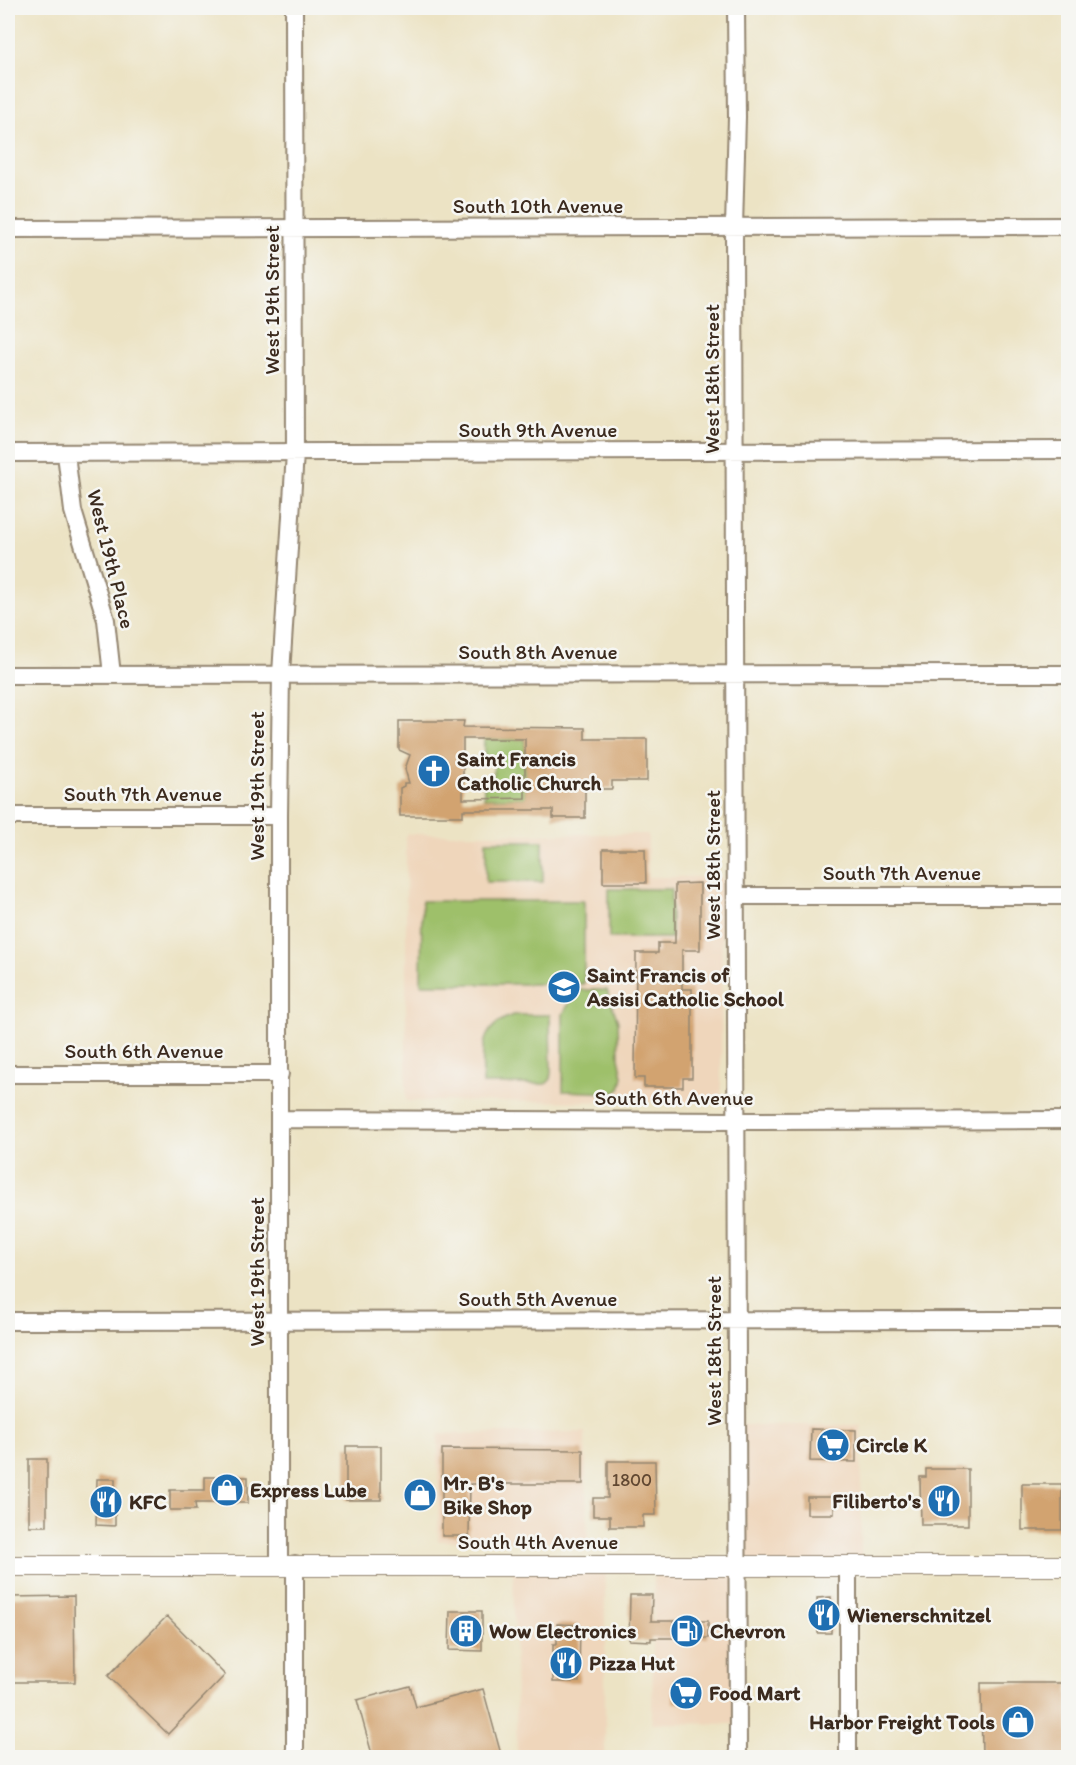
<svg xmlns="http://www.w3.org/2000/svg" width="1076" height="1765" viewBox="0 0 1076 1765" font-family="Itim,sans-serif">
<rect width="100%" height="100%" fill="#f6f6f2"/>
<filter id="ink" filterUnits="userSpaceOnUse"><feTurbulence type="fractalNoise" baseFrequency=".0167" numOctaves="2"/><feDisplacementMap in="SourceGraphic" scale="12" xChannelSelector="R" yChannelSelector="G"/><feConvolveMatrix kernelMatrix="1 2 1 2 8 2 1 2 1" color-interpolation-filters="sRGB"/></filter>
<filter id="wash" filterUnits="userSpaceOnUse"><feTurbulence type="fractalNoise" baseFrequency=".008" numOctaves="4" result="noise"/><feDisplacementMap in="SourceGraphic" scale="24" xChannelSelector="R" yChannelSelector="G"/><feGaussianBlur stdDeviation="1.35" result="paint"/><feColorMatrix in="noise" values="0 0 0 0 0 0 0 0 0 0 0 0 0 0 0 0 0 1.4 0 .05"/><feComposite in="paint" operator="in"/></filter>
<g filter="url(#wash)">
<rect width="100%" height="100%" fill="#ece3c4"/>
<path fill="#efd6bb" d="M406,834H648V877H722L721,1097L719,1100L716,1102L406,1101Z
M737,1425H861V1567H737L738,1724L652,1723L654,1567L605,1568V1757H517L513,1565L736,1567Z
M585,1432L588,1542L438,1541V1434Z"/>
<path fill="#9ec06a" stroke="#6c7544" stroke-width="1.5" d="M484,739H525V798H484V784L494,774V763L484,754Z
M486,841H543V882H486Z
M609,889H671V938H609Z
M422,901H584V984H421Z
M577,990H607L618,1022L619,1058L623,1076L620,1089L614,1093L563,1091V1014Z
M513,1015H550L551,1079L546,1084H483C483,1052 477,1028 513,1015Z"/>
<g id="blocks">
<path fill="#d2a370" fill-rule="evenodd" d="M399,721H464L463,727L585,728V739H647V781H612V789H585V818H553V810H463V816H400V788L404,786V783H409L405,769L410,755L399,750ZM463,739H525V798L463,799Z
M603,849H645L646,883H603Z
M700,883V950H682V989H692V1078H683V1087H644V1078H635L636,953H658V943H675V884Z
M811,1429L856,1430V1462L810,1461Z
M346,1446H381V1500H346Z
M442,1449L583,1450V1484H470L469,1536H442Z
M29,1459H47V1526H29Z
M608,1461H655L656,1515H643V1527H610V1516H593V1498H608Z
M926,1469H968V1525H921L920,1477H926Z
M205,1477H248V1503H195L196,1510H170V1490H205Z
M97,1479H115V1526L96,1525Z
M1022,1484H1062V1530H1022Z
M807,1497H834V1514H807Z
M630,1595H652L651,1621H708V1638H651V1641L629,1640Z
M74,1596L75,1682H9L8,1597Z
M831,1597V1633H818L817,1598Z
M450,1611H482V1651L449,1650Z
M167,1616L225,1675L168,1734L108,1676Z
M557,1624L580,1625L579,1682H553V1644H557Z
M673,1683L698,1684V1703H673Z
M981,1683H1068V1758H982Z
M410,1686L416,1707L483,1689L502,1758H373L357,1700Z"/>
</g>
</g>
<g filter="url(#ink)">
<use href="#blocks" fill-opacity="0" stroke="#948671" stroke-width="1.5"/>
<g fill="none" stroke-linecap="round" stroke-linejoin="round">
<g stroke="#948671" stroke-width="20">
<path id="minor" d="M736,8L737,117L734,227L738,1758
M8,229L1068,226
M8,453L1068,450
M66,454L73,511L106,620L112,675
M8,675L1068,674
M8,816H279
M736,896H1068
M8,1074H280
M280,1119L736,1121L1068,1120
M8,1321L1068,1320
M295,1564V1758
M279,1565V816L281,674L295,453L294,8
M848,1567V1758"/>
</g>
<g stroke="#948671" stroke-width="22">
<path id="major" d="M8,1566H1068"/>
</g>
<use href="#minor" stroke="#fff" stroke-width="16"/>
<use href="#major" stroke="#fff" stroke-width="20"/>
</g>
</g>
<defs>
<g id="church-disc" transform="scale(1.725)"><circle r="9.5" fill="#1f6fb2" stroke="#f6f6f2"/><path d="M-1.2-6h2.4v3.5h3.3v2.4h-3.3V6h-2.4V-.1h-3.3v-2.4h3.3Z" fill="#fff"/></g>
<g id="school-disc" transform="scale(1.725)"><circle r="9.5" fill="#1f6fb2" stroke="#f6f6f2"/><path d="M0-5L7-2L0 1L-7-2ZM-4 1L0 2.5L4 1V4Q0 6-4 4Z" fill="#fff"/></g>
<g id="supermarket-disc" transform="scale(1.725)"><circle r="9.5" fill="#1f6fb2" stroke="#f6f6f2"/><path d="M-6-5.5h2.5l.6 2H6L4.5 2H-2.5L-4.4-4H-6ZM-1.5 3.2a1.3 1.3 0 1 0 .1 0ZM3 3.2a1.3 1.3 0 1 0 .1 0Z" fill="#fff"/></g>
<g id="shop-disc" transform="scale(1.725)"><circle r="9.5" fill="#1f6fb2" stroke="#f6f6f2"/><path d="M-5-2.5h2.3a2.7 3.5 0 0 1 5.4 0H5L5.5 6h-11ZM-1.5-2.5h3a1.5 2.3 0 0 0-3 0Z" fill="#fff"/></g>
<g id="restaurant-disc" transform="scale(1.725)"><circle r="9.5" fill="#1f6fb2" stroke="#f6f6f2"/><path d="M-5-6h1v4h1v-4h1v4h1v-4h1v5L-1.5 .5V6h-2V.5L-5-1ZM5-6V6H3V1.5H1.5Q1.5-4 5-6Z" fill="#fff"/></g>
<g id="building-disc" transform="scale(1.725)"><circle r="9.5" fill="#1f6fb2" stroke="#f6f6f2"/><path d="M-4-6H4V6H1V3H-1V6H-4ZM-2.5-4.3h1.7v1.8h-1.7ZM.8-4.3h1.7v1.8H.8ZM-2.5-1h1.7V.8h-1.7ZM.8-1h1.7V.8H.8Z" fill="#fff"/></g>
<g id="fuel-disc" transform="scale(1.725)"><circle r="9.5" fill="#1f6fb2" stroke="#f6f6f2"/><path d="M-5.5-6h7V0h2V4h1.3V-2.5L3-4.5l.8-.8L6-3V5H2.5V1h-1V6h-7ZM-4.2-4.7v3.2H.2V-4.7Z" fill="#fff"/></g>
</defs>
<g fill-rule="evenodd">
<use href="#church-disc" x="434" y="771"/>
<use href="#school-disc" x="564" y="987"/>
<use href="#supermarket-disc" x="833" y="1445"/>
<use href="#shop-disc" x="227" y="1490"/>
<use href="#shop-disc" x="420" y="1495"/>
<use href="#restaurant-disc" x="944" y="1501"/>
<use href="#restaurant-disc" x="106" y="1502"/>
<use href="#restaurant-disc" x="824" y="1615"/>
<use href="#building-disc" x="466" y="1631"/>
<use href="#fuel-disc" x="687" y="1631"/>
<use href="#restaurant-disc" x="566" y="1663"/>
<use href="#supermarket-disc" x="686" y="1693"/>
<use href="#shop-disc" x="1018" y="1722"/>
</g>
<g text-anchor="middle" stroke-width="5" stroke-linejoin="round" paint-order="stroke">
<g font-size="18" fill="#614832">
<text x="632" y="1486">1800</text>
</g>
<g font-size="21" fill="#3b2a1e" stroke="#f6f6f2">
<text x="538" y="213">South 10th Avenue</text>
<text transform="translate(272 300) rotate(-90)" y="7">West 19th Street</text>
<text transform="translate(712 379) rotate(-90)" y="7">West 18th Street</text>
<text x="538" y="437">South 9th Avenue</text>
<text transform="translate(111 559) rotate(76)" y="7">West 19th Place</text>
<text x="538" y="659">South 8th Avenue</text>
<text transform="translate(257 786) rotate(-90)" y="7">West 19th Street</text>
<text x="143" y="801">South 7th Avenue</text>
<text transform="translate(713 865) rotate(-90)" y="7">West 18th Street</text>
<text x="902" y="880">South 7th Avenue</text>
<text x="144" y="1058">South 6th Avenue</text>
<text x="674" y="1105">South 6th Avenue</text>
<text transform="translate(257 1272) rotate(-90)" y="7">West 19th Street</text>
<text x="538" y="1306">South 5th Avenue</text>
<text transform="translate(714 1351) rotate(-90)" y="7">West 18th Street</text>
<text x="538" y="1549">South 4th Avenue</text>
</g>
<g font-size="21" font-weight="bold" fill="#3b2a1e" stroke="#f6f6f2" text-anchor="start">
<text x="457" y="766">Saint Francis<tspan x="457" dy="24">Catholic Church</tspan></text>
<text x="587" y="982">Saint Francis of<tspan x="587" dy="24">Assisi Catholic School</tspan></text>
<text x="856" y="1452">Circle K</text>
<text x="443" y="1490">Mr. B's<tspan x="443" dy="24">Bike Shop</tspan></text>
<text x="250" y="1497">Express Lube</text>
<text x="921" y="1508" text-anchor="end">Filiberto's</text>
<text x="129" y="1509">KFC</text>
<text x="847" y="1622">Wienerschnitzel</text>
<text x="489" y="1638">Wow Electronics</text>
<text x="710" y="1638">Chevron</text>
<text x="589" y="1670">Pizza Hut</text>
<text x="709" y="1700">Food Mart</text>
<text x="995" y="1729" text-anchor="end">Harbor Freight Tools</text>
</g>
</g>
<rect width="1076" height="1765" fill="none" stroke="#f6f6f2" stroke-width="30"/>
</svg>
